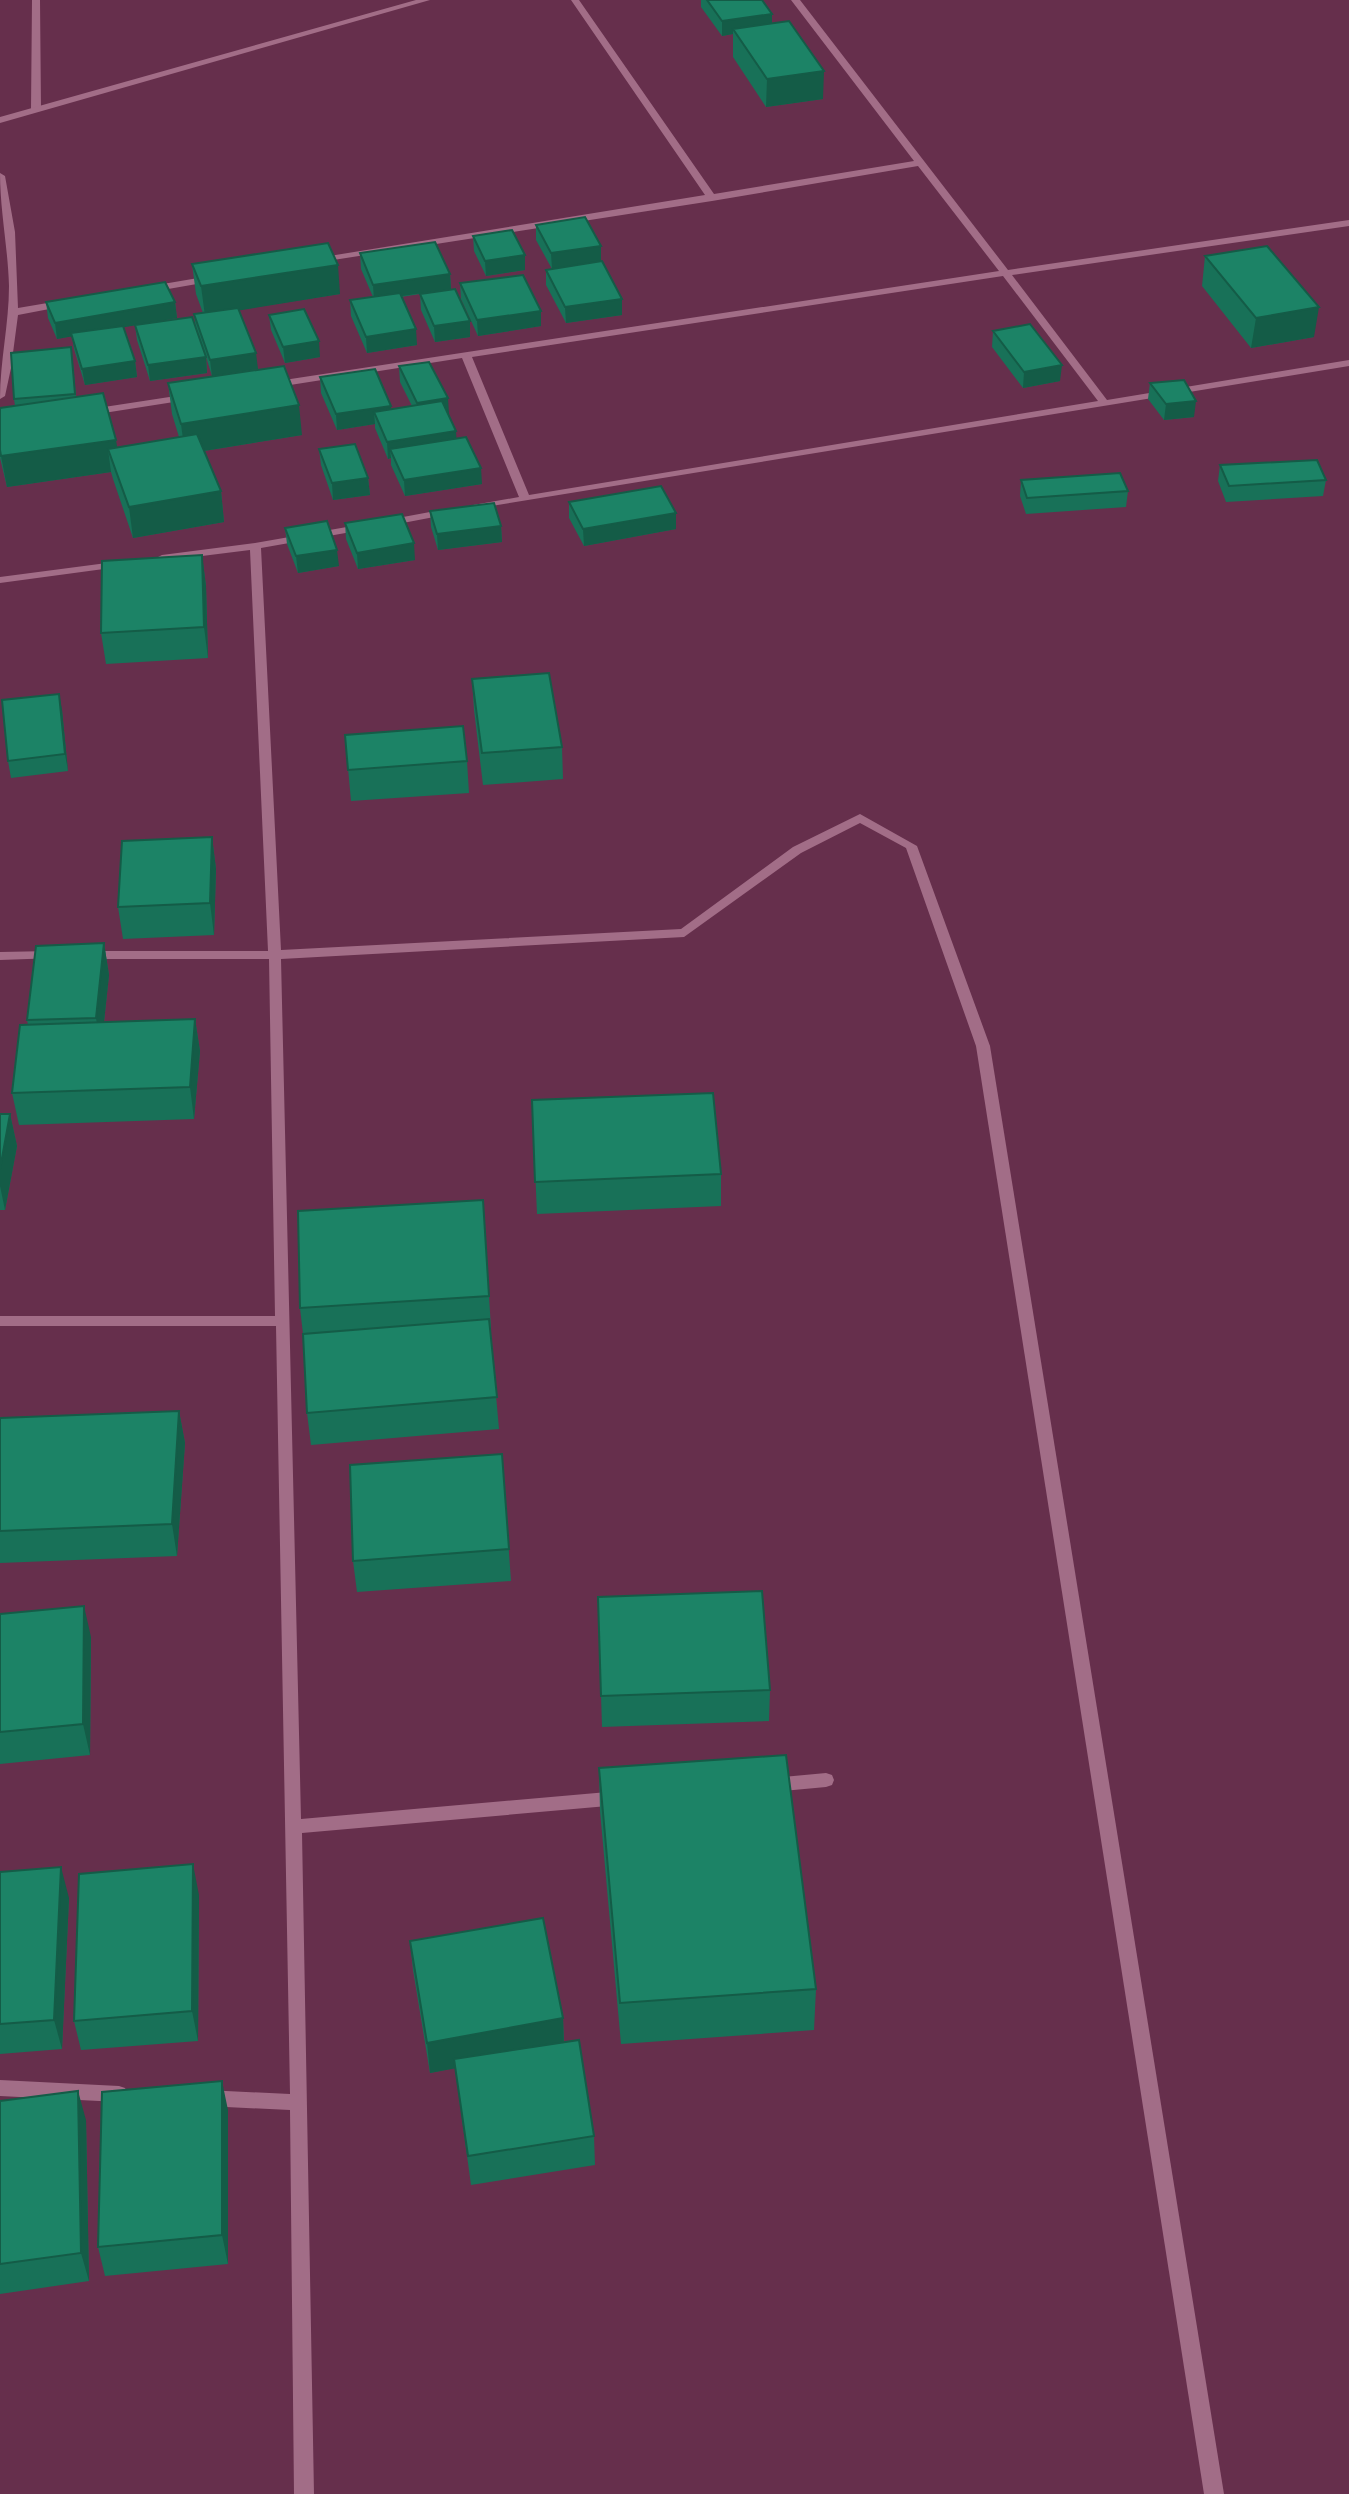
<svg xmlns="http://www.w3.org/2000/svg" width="1349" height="2494" viewBox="0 0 1349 2494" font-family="'Work Sans',sans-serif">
<rect width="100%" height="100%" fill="#662f4c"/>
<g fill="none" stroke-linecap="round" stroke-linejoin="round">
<path fill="#a26d87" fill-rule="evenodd" d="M983,1042L990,1046L1224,2494H1204L976,1046Z"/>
<path fill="#a26d87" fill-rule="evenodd" d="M32,0H40L41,109L36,112L31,109Z
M571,0H579L714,194L914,161L791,0H800L1008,270L1349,220V226L1012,275L1107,400L1349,360V366L473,509V505L519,497L462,358L271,388L266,385L271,382L999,271L918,166L712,201L314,263L312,261L317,258L705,195ZM1003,276L1098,401L529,495L472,357Z
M0,173L5,176L15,232L18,308L65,300L70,303L65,306L18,315L11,368L5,396L0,399C0,361 9,324 9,286C8,248 0,211 0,173Z
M210,276L214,277V281L151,292L146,289L151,286Z
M189,394L194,397L193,399L91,415L86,412L91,409Z
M446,509L450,510V514L387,526L382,523L387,520Z
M364,524L368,525V529L261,548L281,950L681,929L793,847L860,814L917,846L990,1046L983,1050L976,1046L906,848L860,823L801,853L684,937L281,959L301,1819L619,1791L625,1793L627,1798L625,1803L619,1805L302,1833L314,2494H294L290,2110L206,2106L200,2104L197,2098L200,2092L206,2090L290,2094L276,1326H0V1316H275L269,959H89L83,955L89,951H268L250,550L162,561L156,558L162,555L255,543Z
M122,561L128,564L126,566L0,583V577Z
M51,951L56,952L57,955L56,958L0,960V952Z
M826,1773L832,1775L834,1780L832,1785L826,1787L772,1792L766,1790L764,1785L766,1780L772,1778Z
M0,2080L119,2086L125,2088L128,2094L125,2100L119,2102L0,2096Z"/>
<path fill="#a26d87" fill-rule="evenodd" d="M416,0H430L0,123V117Z"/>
</g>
<path fill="#187158" d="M701,0H762L772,14V24L823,99L766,107L733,57V34L722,36L701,7Z
M536,225L601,246V261L622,299V315L566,323L546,285V270L552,269L536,240Z
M473,236L525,270L486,276L474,251Z
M360,253L450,274L451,289L401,297L417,345L367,353L351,316L350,300L373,297L361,269Z
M1205,256L1314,337L1251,348L1202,286Z
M192,264L340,294L239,310L258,369L212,376L206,357L207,373L150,381L137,340L135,325L123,327L135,361L137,377L85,385L74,349L72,336L57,339L48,318L46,302H175L177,318L159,321L196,329L194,314L203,313L196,294Z
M460,283L541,326L478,336L461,299Z
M420,294L470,321V337L435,342L421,310Z
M269,315L320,357L285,363L271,330Z
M993,331L1060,381L1023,388L992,347Z
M73,363L76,397L117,447L179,437L172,414L168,383L302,435L204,451L221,491L224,522L133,538L113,479L111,472L7,487L0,458V408L15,406L14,399Z
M399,366L449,414L456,439L482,484L405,496L391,465V458L388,459L375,428V424L337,430L321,393L320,377L391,409L412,406L400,382Z
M1150,383L1194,417L1164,420L1148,399Z
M319,449L368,478L370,495L333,500L321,465Z
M1220,465L1326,480L1323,496L1226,502L1218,481Z
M1021,480L1128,491L1126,507L1026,514L1020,496Z
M569,502L676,529L584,546L569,518Z
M430,511L501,526L502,542L438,550L431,527Z
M345,523L415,560L358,569L346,539Z
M285,528L339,566L298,573L287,544Z
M202,555L206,586L208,658L106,664L101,633Z
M472,679L562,747L563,779L483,785L474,710Z
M62,710L68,771L11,778L8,761Z
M345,735L467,761L469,793L351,801Z
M212,837L216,869L214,935L123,939L118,907Z
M104,943L109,975L104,1022L195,1019L200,1051L194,1119L19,1125L12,1093L28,1025L27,1020Z
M532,1100L721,1174V1206L537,1214Z
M0,1114H10L17,1146L5,1210H0Z
M483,1200L491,1328H490L499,1429L311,1445L307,1413L303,1334L300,1308Z
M179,1411L185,1443L177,1556L0,1563V1418Z
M502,1454L511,1581L357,1592L353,1561Z
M598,1597L770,1690L769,1721L602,1727Z
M0,1614L91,1637L90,1755L0,1764Z
M599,1768L816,1989L814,2030L621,2044L600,1811Z
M0,1872L69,1898L62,2049L0,2054Z
M199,1895L198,2041L81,2050L74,2021Z
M410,1941L563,2018L564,2042L594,2136L595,2165L471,2185L455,2068L430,2073L413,1970Z
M0,2101L86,2120L89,2281L0,2294Z
M228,2110V2264L105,2276L98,2247Z"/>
<path fill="#145c47" d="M772,14V29H733V34L722,36V21Z
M824,71L823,99L766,107L767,79Z
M601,246V261L552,269L551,253Z
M525,255V270L486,276L485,261Z
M338,265L340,294L205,316L201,286Z
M450,274L451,289L374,300L373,285Z
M622,299V315L566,323L565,307Z
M175,302L177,318L57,339L55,323Z
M1319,307L1314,337L1251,348L1256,318Z
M541,311V326L478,336L477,320Z
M470,321V337L435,342L434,326Z
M416,329L417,345L367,353L366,337Z
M319,341L320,357L285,363L283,347Z
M256,353L258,369L212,376L210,360Z
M206,357L207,373L150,381L148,365Z
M135,361L137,377L85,385L82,369Z
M1062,365L1060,381L1023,388L1024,372Z
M448,398L449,414L418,419L417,403Z
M1196,401L1194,417L1164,420L1166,404Z
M299,405L302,435L185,454L181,424Z
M391,406L392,422L374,412L375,424L337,430L336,414Z
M456,431L457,447L390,449L391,458L388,459L387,442Z
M116,440L121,470L108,449L111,472L7,487L1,456Z
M481,468L482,484L405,496L404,480Z
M368,478L370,495L333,500L332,483Z
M221,491L224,522L133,538L129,507Z
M676,513V529L584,546L583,529Z
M501,526L502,542L438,550L437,534Z
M414,543L415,560L358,569L357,553Z
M337,550L339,566L298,573L296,556Z
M202,555L206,586L208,658L204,627Z
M59,694L62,710L68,771L65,754Z
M212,837L216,869L214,935L210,903Z
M104,943L109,975L101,1050L96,1018Z
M195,1019L200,1051L194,1119L190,1087Z
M10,1114L17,1146L5,1210L0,1186V1169Z
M179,1411L185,1443L177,1556L172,1524Z
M84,1606L91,1637L90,1755L83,1724Z
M193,1864L199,1895L198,2041L192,2011Z
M61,1867L69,1898L62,2049L54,2020Z
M563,2018L564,2048L430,2073L427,2043Z
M222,2081L228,2110V2264L222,2235Z
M78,2091L86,2120L89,2281L81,2253Z"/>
<path fill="#1c8366" stroke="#145c47" stroke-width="2" d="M707,0H762L772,14L722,21Z
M789,21L824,71L767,79L733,29Z
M585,217L601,246L551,253L536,225Z
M512,230L525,255L485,261L473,236Z
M435,242L450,274L373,285L360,253Z
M328,243L338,265L201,286L192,264Z
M1267,246L1319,307L1256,318L1205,256Z
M602,261L622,299L565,307L546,270Z
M523,275L541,311L477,320L460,283Z
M165,282L175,302L55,323L46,302Z
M455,289L470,321L434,326L420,294Z
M400,293L416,329L366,337L350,300Z
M238,308L256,353L210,360L194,314Z
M304,309L319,341L283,347L269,315Z
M192,317L206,357L148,365L135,325Z
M1030,324L1062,365L1024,372L993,331Z
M123,326L135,361L82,369L71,333Z
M71,347L75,394L14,399L11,353Z
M429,362L448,398L417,403L399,366Z
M284,366L299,405L181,424L168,383Z
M375,369L391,406L336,414L320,377Z
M1184,380L1196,401L1166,404L1150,383Z
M103,393L116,440L1,456L0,450V408Z
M442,401L456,431L387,442L374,412Z
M197,434L221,491L129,507L108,449Z
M466,437L481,468L404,480L390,449Z
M355,444L368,478L332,483L319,449Z
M1317,460L1326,480L1229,486L1220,465Z
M1120,473L1128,491L1027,498L1021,480Z
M661,486L676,513L583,529L569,502Z
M494,503L501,526L437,534L430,511Z
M402,514L414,543L357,553L345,523Z
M327,521L337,550L296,556L285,528Z
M202,555L204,627L101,633L102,561Z
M549,673L562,747L482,753L472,679Z
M59,694L65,754L8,761L2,700Z
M463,726L467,761L348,770L345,735Z
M212,837L210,903L118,907L122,841Z
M104,943L96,1018L27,1020L36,946Z
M195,1019L190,1087L12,1093L20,1025Z
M713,1093L721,1174L535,1182L532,1100Z
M0,1114H10L0,1169Z
M483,1200L489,1296L300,1308L298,1211Z
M489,1319L497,1397L307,1413L303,1334Z
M179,1411L172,1524L0,1531V1418Z
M502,1454L509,1549L353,1561L350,1465Z
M762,1591L770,1690L601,1696L598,1597Z
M84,1606L83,1724L0,1732V1614Z
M786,1755L816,1989L620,2003L599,1768Z
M193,1864L192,2011L74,2021L79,1874Z
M61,1867L54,2020L0,2024V1872Z
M543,1918L563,2018L427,2043L410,1941Z
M579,2040L594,2136L468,2156L454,2059Z
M222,2081V2235L98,2247L102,2092Z
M78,2091L81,2253L0,2264V2101Z"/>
</svg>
